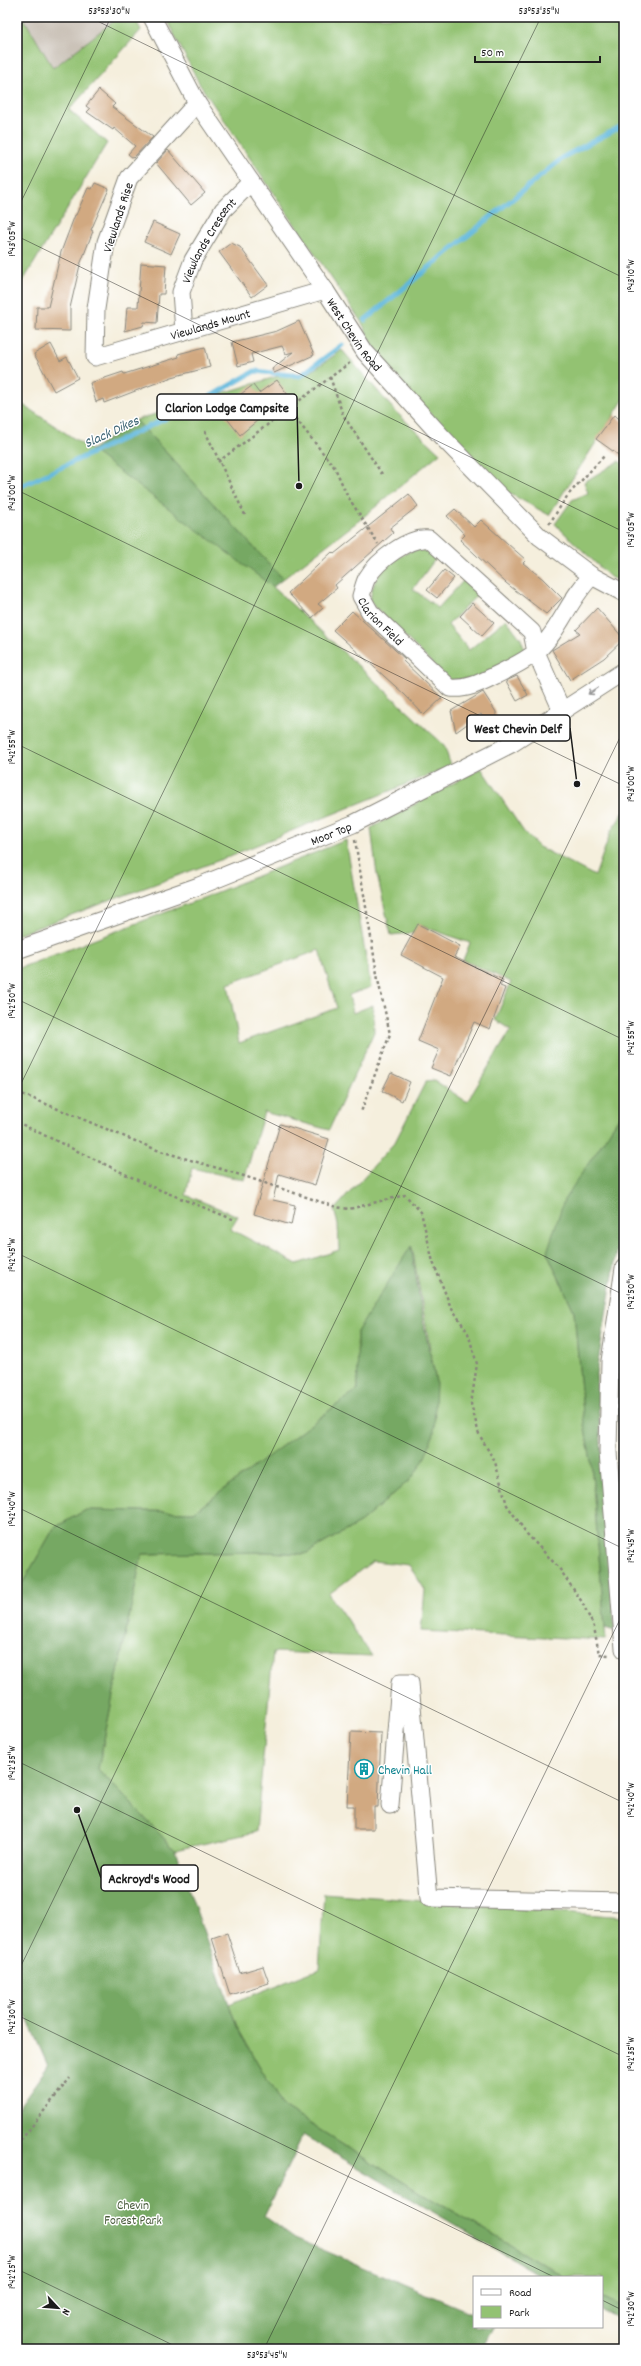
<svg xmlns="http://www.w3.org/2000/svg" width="641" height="2366" viewBox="0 0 641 2366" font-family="Dekko,sans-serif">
<rect width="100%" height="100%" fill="#fff"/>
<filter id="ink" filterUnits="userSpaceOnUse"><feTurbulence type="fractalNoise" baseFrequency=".025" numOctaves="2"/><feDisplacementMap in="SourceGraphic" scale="8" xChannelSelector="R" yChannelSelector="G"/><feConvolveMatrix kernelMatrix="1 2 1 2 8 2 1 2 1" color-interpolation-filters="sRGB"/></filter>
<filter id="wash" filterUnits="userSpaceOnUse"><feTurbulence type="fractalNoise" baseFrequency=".012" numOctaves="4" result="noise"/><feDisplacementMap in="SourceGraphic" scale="16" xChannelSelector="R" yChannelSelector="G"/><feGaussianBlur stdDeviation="0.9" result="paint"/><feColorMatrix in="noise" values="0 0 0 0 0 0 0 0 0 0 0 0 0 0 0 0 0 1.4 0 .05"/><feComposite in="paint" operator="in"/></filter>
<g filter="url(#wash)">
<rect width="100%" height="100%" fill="#f5efdd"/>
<path fill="#cbc2b8" d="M23,17H119L53,68Z"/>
<path fill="#93c272" stroke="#586f47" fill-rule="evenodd" d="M17,17H23L53,68L119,17H134L141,30L69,110L107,143L17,291Z
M165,17H624V399L549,515L505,491L416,399L377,353L362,323L200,85Z
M342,350L396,412L440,453L361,519L283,579L136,420L285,374L309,373Z
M17,401L149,488L273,587L444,745L451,766L220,860L17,935Z
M619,461L624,465V582L610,577L555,524L572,500L588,493L584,482Z
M416,549L439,554L413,589L438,608L465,579L480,592L448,625L469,650L506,619L521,639L526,654L473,679L449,680L370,602C373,572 388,560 416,549Z
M481,768L524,832L539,847L595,876L611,831L624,812V1110L610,1131L547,1252L574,1311L584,1424L591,1461L606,1640L421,1631L425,1590L409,1565L373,1561L329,1594L372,1656L273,1652L256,1832L175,1850L98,1769L142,1554L267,1552L305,1554L361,1522L412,1478L436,1382L412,1247L357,1332L358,1389L194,1512L86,1510L54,1528L17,1593V969L203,898L346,840L371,987L349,995L353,1013L373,1005L374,1032L329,1130L264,1112L244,1180L192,1168L186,1195L238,1216L230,1229L297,1264L339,1250L338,1224L334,1210L395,1142L426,1081L434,1080L467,1102L511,1030L495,1020L511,982L463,960L470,943L419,925L413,933L391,935L377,875L371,828ZM319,950L337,1008L239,1043L228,984Z
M324,1893L624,1917V2125L620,2208L624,2215V2308L602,2297V2277H565L416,2190L283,2107L237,2027L229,2004L319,1969Z"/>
<path fill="#76a864" stroke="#496240" d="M136,420L283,579L273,587L91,450Z
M624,1110V1210L596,1374L615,1631L605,1628L591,1461L584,1424L574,1311L547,1252L564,1200Z
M411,1246L424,1325L436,1382L434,1433L424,1460L412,1478L361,1522L305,1554L267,1552L142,1554L98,1769L175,1850L237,2027L283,2107L416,2190L565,2277H543L303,2135L264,2216L295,2238L474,2314V2327H494L483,2349H17V2109L48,2066L17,1996V1593L54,1528L86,1510L194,1512L358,1389L357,1332Z
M602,2297L624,2308V2321L602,2311Z"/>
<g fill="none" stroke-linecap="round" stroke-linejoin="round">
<path stroke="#5eb7db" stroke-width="5" d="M365,320L565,156L624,125
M17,488L199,403L255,371L300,376L342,345"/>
</g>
<g id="blocks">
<path fill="#d1a981" d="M99,90L115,104L112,107L153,137L133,158L128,154L135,146L114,128L113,130L87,112L90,109L86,106Z
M168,150L205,193L191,205L156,163Z
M95,183L109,189L91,230L93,231L80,265L70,308V331L36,330L37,307H48L61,252L75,215H76L88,188L92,189Z
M153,222L180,234L171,254L144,242Z
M231,243L240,247L268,285L252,297L219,252Z
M141,263L166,265L164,294H159L157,323L144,322L143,326L125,331L127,307H138Z
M299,321L314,355L274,373L272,369L293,352L286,354L282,346L251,354L253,362L238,366L232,342L277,331Z
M51,344L60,361L67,357L78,378L54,391L34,354Z
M205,347L210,367L172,377L104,403L103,399L96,402L90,383L123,372L124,374L179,357L178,354Z
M277,380L288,395L240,435L225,416L245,400L241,394L253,385L259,393Z
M614,415L624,422V459L596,439Z
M409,494L418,506L390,528L393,533L335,585L337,588L318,604L323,608L312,618L288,593L332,552L334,554Z
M455,509L474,527L481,520L526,560L523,563L543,579L562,598L546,614L506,583L460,540L465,535L447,516Z
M444,570L454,578L437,598L427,590Z
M472,603L494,623L482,636L460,616Z
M597,608L624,639L604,658L570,680L552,650L580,633L576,630Z
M352,611L405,659L403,661L442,698L424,715L405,695L333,630Z
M517,676L528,695L517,701L506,681Z
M483,692L496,712V717L487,723L481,714L456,732L451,711Z
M418,924L460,946L454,957L503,980L500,986L505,988L490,1029L474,1022L451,1076L431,1068L439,1050L418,1041L443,977L401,955Z
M391,1073L410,1082L402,1101L382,1091Z
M280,1124L329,1139L315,1185L279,1174L273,1200L295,1205L291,1225L254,1214Z
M351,1732L381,1733L378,1807H374V1829H354V1806H347Z
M227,1933L240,1973L263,1966L269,1983L230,1995L212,1938Z"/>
</g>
</g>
<g filter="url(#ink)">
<use href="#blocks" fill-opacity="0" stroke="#88867c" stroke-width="1"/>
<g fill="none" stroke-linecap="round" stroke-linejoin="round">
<g stroke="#88867c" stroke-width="19">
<g id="minor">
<path id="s1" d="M152,17L197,103L325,290L365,352L442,437L540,537L592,576L624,593"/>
<path id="s2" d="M197,103L129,178L106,242L96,309L95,357L325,290"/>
<path id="s3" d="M184,331L181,292L193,260L223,210L251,182"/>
<path id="s4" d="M562,711L536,652L532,632L429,539C409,536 377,561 367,578C364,583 363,590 361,596L370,612L450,688C466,690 480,683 494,676C508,669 524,662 536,652C560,631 569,598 592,576"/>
<path id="s5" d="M17,950L199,886L353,824L511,744L624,671"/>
<path d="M624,1268L610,1361L608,1452L624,1649"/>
<path d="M390,1805L400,1683H410L429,1898L624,1902"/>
</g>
</g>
<path stroke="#88867c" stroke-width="2.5" stroke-dasharray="3 3" stroke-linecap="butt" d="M330,377L343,415L382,474
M288,409L335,468L347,495L378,544
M205,431L245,515
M218,462L352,361
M549,524L568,495L605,455
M355,840L378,980L390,1034L361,1112
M17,1092L157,1150L244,1176L336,1207L349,1209L405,1195L421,1212L433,1262L450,1305L468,1333L477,1364L471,1404L479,1434L495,1462L507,1505L527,1534L559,1568L582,1602L594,1627L599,1654L609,1655
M17,1122L150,1186L235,1220
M17,2145L70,2078"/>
<use href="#minor" stroke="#fff" stroke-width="17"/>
</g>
<defs><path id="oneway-shaft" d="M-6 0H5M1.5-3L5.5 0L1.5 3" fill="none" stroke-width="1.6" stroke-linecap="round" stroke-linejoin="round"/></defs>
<use stroke="#999" href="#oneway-shaft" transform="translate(593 691) rotate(147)"/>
</g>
<path fill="none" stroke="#1c1c1c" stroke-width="1" stroke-opacity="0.45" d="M89,17L624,278M610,17L624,24M17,210L111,17M17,236L624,532M17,490L624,786M17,744L624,1040M17,999L624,1295M17,1092L541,17M17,1253L624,1549M17,1507L624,1803M17,1761L624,2057M17,1974L624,729M17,2015L554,2277M17,2269L181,2349M602,2300L624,2311M264,2349L624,1611"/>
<defs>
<g id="building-ring" transform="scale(1)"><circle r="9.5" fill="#fff" stroke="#0f9aa8" stroke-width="1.5"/><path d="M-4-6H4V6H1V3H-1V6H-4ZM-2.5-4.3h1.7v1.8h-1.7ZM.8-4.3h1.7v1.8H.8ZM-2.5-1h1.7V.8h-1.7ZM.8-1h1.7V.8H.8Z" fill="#0f9aa8"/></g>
</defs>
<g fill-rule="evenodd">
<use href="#building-ring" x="364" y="1769"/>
</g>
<g text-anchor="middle" stroke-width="3" stroke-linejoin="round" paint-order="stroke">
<g font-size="13" fill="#1c1c1c" stroke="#fff">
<text transform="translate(117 217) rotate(-72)" y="5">Viewlands Rise</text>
<text dy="5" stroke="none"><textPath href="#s3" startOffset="98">Viewlands Crescent</textPath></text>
<text dy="5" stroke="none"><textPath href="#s2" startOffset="405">Viewlands Mount</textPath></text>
<text dy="5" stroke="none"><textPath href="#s1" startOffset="377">West Chevin Road</textPath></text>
<text dy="5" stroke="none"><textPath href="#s4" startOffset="351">Clarion Field</textPath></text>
<text dy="5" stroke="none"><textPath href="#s5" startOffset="335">Moor Top</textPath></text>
</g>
<g font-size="13" fill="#0d838f" stroke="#fff" text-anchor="start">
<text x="378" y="1774">Chevin Hall</text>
</g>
<g font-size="13" fill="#4c5e3e" stroke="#fff">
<text x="133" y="2209">Chevin<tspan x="133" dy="15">Forest Park</tspan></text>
</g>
<g font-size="14" font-style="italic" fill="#3a6272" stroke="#fff">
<text transform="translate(111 431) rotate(-25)" y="5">Slack Dikes</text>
</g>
</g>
<path fill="none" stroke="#1c1c1c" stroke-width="1.5" d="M299 486L297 407M577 784L570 728M77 1810L101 1878"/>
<g fill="#1c1c1c" stroke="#fff" stroke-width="1.5">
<circle cx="299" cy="486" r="4"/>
<circle cx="577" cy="784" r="4"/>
<circle cx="77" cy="1810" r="4"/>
</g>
<g fill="#fff" stroke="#1c1c1c" stroke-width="1.5">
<rect x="157" y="394" width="140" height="26" rx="4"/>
<rect x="467" y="715" width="103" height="26" rx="4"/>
<rect x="101" y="1865" width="97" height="26" rx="4"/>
</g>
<g font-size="14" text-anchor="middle" font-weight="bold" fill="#1c1c1c">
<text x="227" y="412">Clarion Lodge Campsite</text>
<text x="518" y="733">West Chevin Delf</text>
<text x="149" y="1883">Ackroyd's Wood</text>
</g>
<rect width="641" height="2366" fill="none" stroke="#fff" stroke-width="44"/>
<rect x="473" y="2276" width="130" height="52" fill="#ffffff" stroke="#a4a4a4"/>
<rect x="481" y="2289" width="20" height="6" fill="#ffffff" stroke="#a4a4a4"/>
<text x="509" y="2296" font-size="12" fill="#1c1c1c">Road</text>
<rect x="481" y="2306" width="20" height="12" fill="#93c272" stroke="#a4a4a4"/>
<text x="509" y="2316" font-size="12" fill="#1c1c1c">Park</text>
<g transform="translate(58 2308) rotate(116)" stroke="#ffffff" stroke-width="3" paint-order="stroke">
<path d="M0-3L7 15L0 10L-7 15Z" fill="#1c1c1c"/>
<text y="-6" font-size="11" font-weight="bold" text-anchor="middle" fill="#1c1c1c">N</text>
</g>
<path d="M475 56v6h125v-6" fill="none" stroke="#1c1c1c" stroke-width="2"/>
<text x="481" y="56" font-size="12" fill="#1c1c1c" stroke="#ffffff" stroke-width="3" paint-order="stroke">50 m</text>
<rect x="22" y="22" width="597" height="2322" fill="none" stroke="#1c1c1c" stroke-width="1.5"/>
<g font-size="10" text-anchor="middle" fill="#1c1c1c">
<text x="109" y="14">53°53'30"N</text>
<text x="539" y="14">53°53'35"N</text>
<text transform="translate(11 239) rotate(-90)" y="4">1°43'05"W</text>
<text transform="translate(630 276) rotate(-90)" y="4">1°43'10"W</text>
<text transform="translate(11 493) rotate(-90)" y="4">1°43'00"W</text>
<text transform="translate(630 530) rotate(-90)" y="4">1°43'05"W</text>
<text transform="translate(11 747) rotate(-90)" y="4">1°42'55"W</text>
<text transform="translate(630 784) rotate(-90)" y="4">1°43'00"W</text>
<text transform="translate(11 1001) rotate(-90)" y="4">1°42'50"W</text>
<text transform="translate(630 1038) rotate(-90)" y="4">1°42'55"W</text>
<text transform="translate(11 1255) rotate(-90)" y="4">1°42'45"W</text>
<text transform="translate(630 1292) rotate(-90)" y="4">1°42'50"W</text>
<text transform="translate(11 1509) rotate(-90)" y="4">1°42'40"W</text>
<text transform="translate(630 1546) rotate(-90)" y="4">1°42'45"W</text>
<text transform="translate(11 1763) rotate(-90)" y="4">1°42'35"W</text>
<text transform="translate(630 1800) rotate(-90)" y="4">1°42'40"W</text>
<text transform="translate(11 2017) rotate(-90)" y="4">1°42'30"W</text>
<text transform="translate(630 2054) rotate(-90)" y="4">1°42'35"W</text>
<text transform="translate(11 2272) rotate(-90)" y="4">1°42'25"W</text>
<text transform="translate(630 2309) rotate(-90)" y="4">1°42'30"W</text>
<text x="267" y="2358">53°53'45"N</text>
</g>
</svg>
